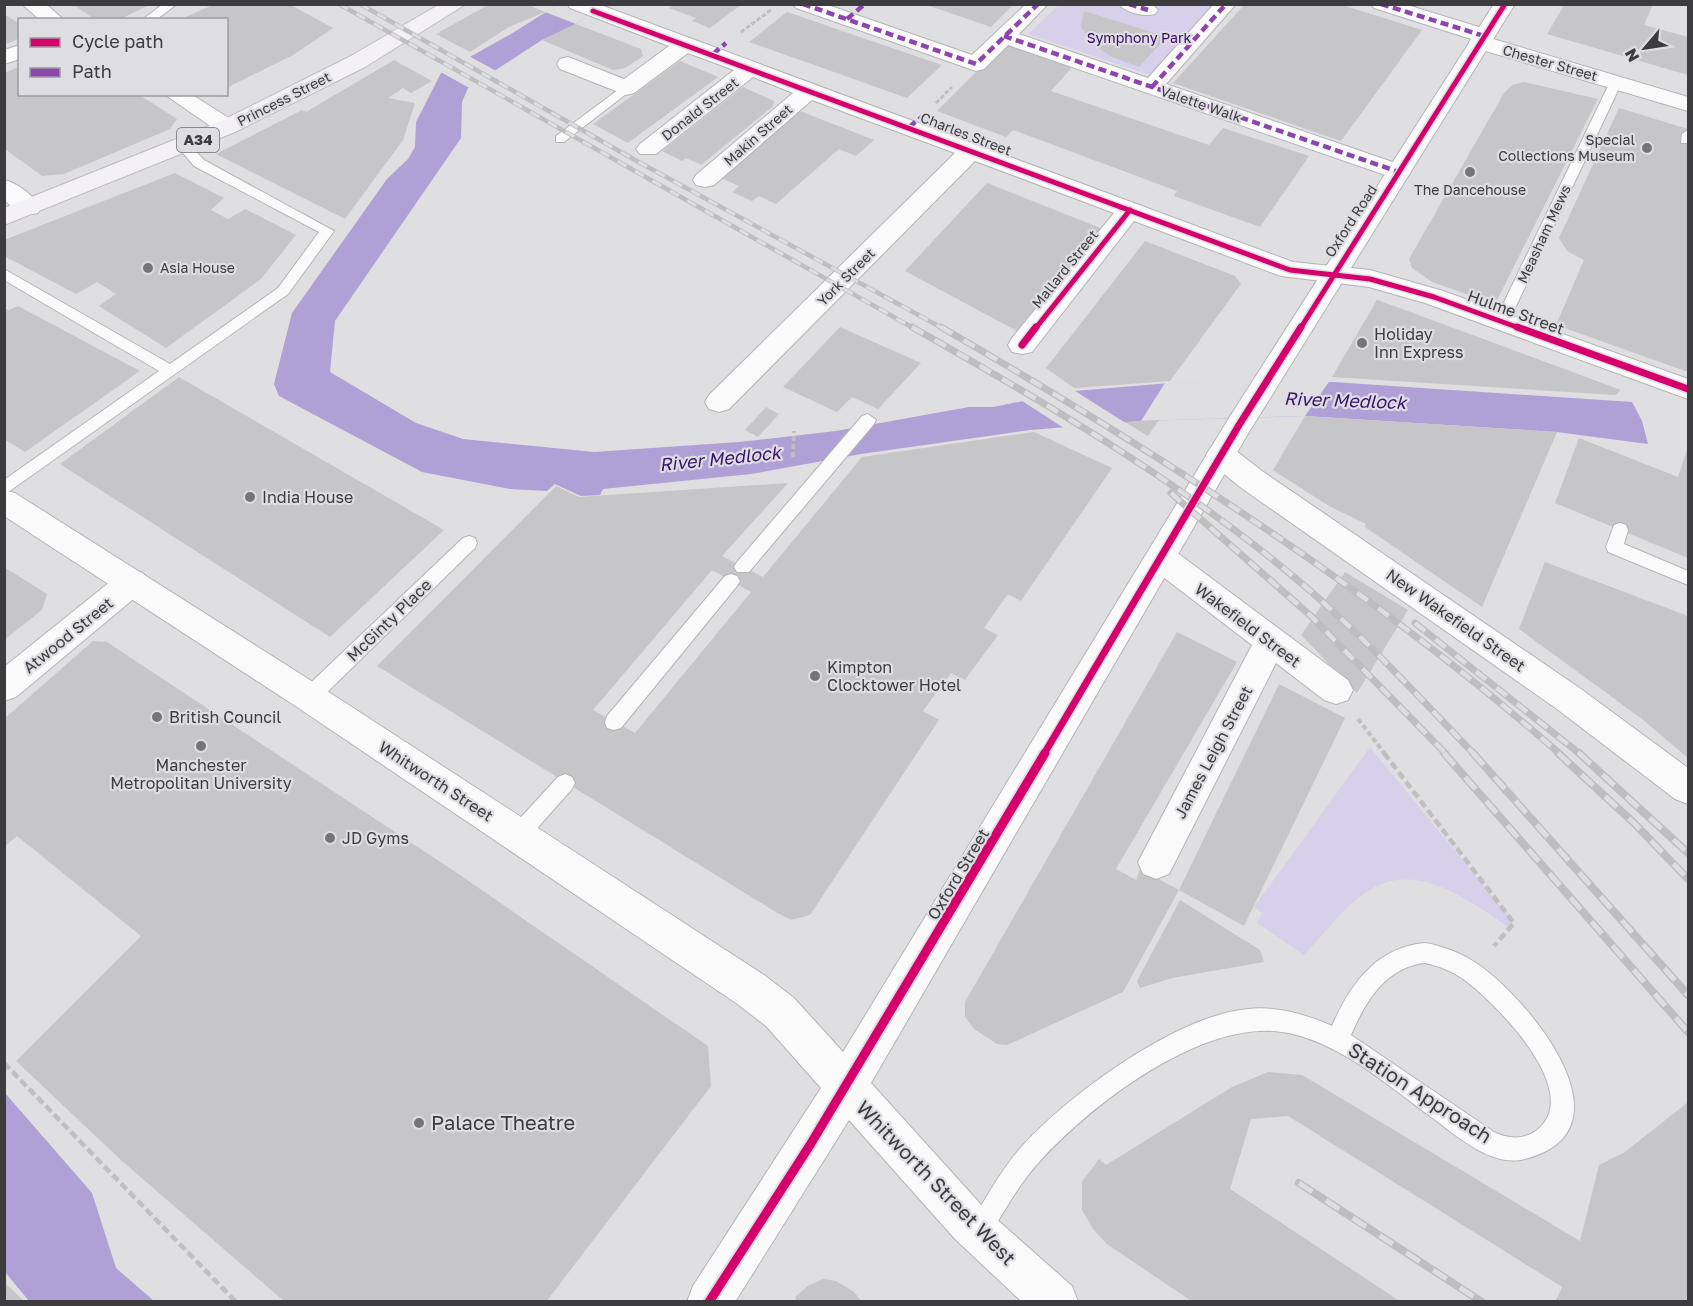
<svg xmlns="http://www.w3.org/2000/svg" width="1693" height="1306" viewBox="0 0 1693 1306" font-family="'Golos Text',sans-serif">
<rect width="100%" height="100%" fill="#dfdee1"/>
<path fill="#d7d0eb" d="M1059,5H1214L1150,75L1028,34Z
M1370,747L1514,923L1507,926C1467,899 1413,858 1365,893C1342,909 1323,935 1304,955L1257,923L1262,913L1254,907Z"/>
<path fill="#afa0d5" d="M601,4L576,24L542,40L468,88L462,102L461,138L335,321L330,372L416,423L463,439L594,452L739,442L836,431L969,407H993L1075,391L1170,383L1333,382L1632,402L1642,421L1648,444L1557,432L1305,416L1141,421L1030,430L861,454L751,474L603,489L600,495L581,496L555,484L547,491L510,489L422,472L279,396L274,384L292,313L387,179L408,159L415,147L416,122L441,73L511,34L557,5Z
M5,1093L92,1193L116,1268L154,1301H29L5,1272Z"/>
<path fill="#dfdee1" d="M557,5H601L576,24L545,12Z
M467,55L500,73L471,89L439,71Z
M1331,379L1305,416L1141,421L1165,383Z
M1071,389L1075,391L1129,425L1067,430L1019,399Z"/>
<path fill="#c6c5c7" fill-rule="evenodd" d="M72,4H151L119,20H96Z
M675,4H742L710,28L692,21L696,18L669,8Z
M924,4H1014L991,27Z
M1245,4H1339L1422,30L1341,141L1173,83Z
M1565,4H1653L1644,25L1688,37V75L1547,34Z
M213,5H291L333,28L293,55L226,88V20L183,18Z
M488,5H528L545,12L509,27L470,52L436,34Z
M1084,11L1132,26L1167,37L1139,67L1112,57L1094,45L1081,27Z
M787,12L942,65L907,98L749,42Z
M4,14L20,24V38L4,45Z
M576,24L641,49L643,56L625,68L613,70L542,40Z
M1006,42L1075,64L1051,91L1209,145L1223,128L1309,156L1260,227L1174,196L1177,191L1013,130L1006,137L937,111Z
M394,60L432,81L411,93L403,88L388,98L415,103L403,140L345,219L216,154L302,110L306,112Z
M680,61L718,77L628,143L593,124Z
M20,66V94H138L177,119L170,129L64,174L42,176L5,149V73Z
M1524,82L1598,99L1495,304L1432,282L1412,268L1409,259L1504,93L1512,85Z
M743,87L774,101L773,106L701,165L686,158L682,161L662,151Z
M1619,108L1688,129V372L1556,325L1584,260L1567,251L1559,238Z
M800,111L874,140L856,156L839,149L776,204L759,196L752,201L732,192L739,186L719,177Z
M175,173L224,198L211,210L228,219L245,209L296,235L261,279L166,348L99,306L116,294L97,282L76,294L4,256V240Z
M987,183L1103,229L1019,332L905,271Z
M1145,241L1235,276L1241,284L1170,381L1074,388L1046,368Z
M1377,300L1394,306L1621,390L1615,395L1332,377Z
M18,306L140,371L25,452L4,439V308L9,310Z
M840,327L921,363L878,409L852,397L837,412L783,387Z
M179,377L444,530L330,637L60,464Z
M766,407L779,414L758,437L745,430Z
M1305,416L1557,432L1482,607L1365,527L1366,524L1329,506L1273,470Z
M1159,420L1148,436L1125,422L1141,421Z
M1034,432L1112,468L1021,601L1008,594L984,628L998,635L965,680L951,673L923,711L939,720L810,915L791,920L774,911L377,666L556,486L579,497L788,483L722,556L763,577L862,457ZM712,570L751,592L635,733L593,710Z
M1579,438L1678,477L1688,447V558L1555,503Z
M1545,562L1688,616V758L1642,719L1519,629Z
M4,567L47,594L42,610L4,640Z
M1345,572L1408,610L1357,693L1301,635Z
M1177,632L1237,662L1116,869L1136,880L1140,869L1179,890L1123,992L1007,1045L997,1044L974,1029L965,1017V1002Z
M93,641L107,642L454,871L708,1046L711,1086L546,1302H285L122,1161L16,1061L141,936L17,836L4,847V719Z
M1279,684L1345,718L1244,926L1179,890Z
M1180,900L1260,950L1264,962L1172,978L1140,988L1137,981Z
M1268,1072L1302,1075L1580,1241L1599,1165L1625,1152L1688,1102V1302H1555L1562,1287L1288,1116L1251,1119L1230,1189L1401,1302H1193L1107,1244L1093,1229L1082,1210V1182L1099,1159L1106,1165L1232,1087Z
M823,1279L836,1281L854,1292L862,1302H795L796,1296L808,1286Z
M4,1282L25,1302H4Z"/>
<g fill="none" stroke-linecap="round" stroke-linejoin="round">
<g stroke="#b4b3b5" stroke-width="2">
<path id="lane" d="M163,4H177L156,20H142Z
M1616,78L1622,82L1509,321L1507,325H1497L1495,321L1610,82Z
M626,84L632,88L630,91L564,142H556V136Z
M1688,130V143H1681L1682,134Z
M183,142L188,143L204,160L334,231L288,294L4,495V480L159,371L4,280V269L170,364L278,288L319,232L194,166L177,146Z
M868,414L876,420L874,424L749,572H737L734,567L737,562L862,416Z
M1620,523L1626,525L1628,530L1624,544L1688,571V585L1608,552L1606,547L1614,525Z
M469,536L475,538L477,543L475,548L316,703L309,705L302,703L300,697L302,691L463,538Z
M731,574L737,576L740,581L737,586L621,728L614,730L607,728L605,722L607,716L725,576Z
M565,774L572,777L575,783L572,789L525,842L518,844L511,842L508,835L511,828L558,777Z
M1425,943C1444,946 1463,954 1479,965C1529,1000 1637,1130 1525,1159C1493,1168 1458,1137 1434,1119C1391,1088 1346,1047 1293,1034C1210,1013 1094,1102 1041,1160C1019,1183 1004,1213 986,1240L978,1244L970,1240L966,1232L970,1224C987,1197 1002,1168 1024,1144C1071,1093 1178,1015 1248,1009C1278,1006 1305,1014 1332,1026C1350,984 1377,947 1425,943ZM1425,963C1439,966 1452,971 1463,979C1495,1002 1585,1092 1537,1130C1524,1140 1508,1139 1494,1132L1351,1035C1365,1002 1386,967 1425,963Z"/>
</g>
<g stroke="#b4b3b5" stroke-width="2">
<path id="street" d="M22,4H46L64,20H40Z
M567,4H598L1293,262L1370,270L1443,291L1688,379V399L1425,303L1369,287L1281,276L1134,221L1032,352L1022,354L1012,352L1008,345L1012,338L1114,213L975,161L729,409L719,412L709,409L705,402L709,395L955,153L812,100L714,185L705,187L696,185L693,180L696,175L793,93L753,77L656,154H640L636,149L640,144L734,70L688,53L634,93L626,95L560,69L557,64L560,59L568,57L624,79L669,46L570,8Z
M793,4H825L972,55L1026,4H1048L1019,34L1148,78L1214,4H1236L1166,84L1407,167L1411,172L1407,177L1399,179L1391,177L1008,45L984,69L976,71L796,8Z
M1119,4H1152L1158,10L1155,14C1144,17 1126,13 1119,4Z
M1371,4H1404L1492,31L1495,36L1493,39L1688,97V111L1472,47L1469,42L1471,39L1374,8Z
M20,45V59L4,64V50Z
M164,94H191L235,122L239,127L235,132H219Z
M4,180C18,183 34,196 41,208L38,213C22,217 16,210 4,200Z
M1221,444L1231,447L1262,471L1581,689L1688,768V804L1675,799L1557,709L1240,487L1211,463L1206,455L1211,447Z
M1161,546L1172,549L1348,680L1353,690L1348,700L1336,704L1324,700L1276,663L1169,874L1156,879L1143,874L1138,862L1252,645L1150,567L1145,558L1150,549Z
M132,569L143,573L148,582L143,591L16,697L4,701V667L121,573Z"/>
</g>
<g stroke="#b4b3b5" stroke-width="2">
<path id="secondary" d="M1494,4H1515L1249,432L871,1083L985,1209L1072,1286L1078,1302H1022L955,1239L849,1120L735,1302H687L693,1286L821,1088L766,1026L736,1003L297,707L4,516V490L15,493L321,687L764,975L794,998L843,1052L1229,418Z"/>
</g>
<g stroke="#bdbbc4" stroke-width="2">
<path id="primary" d="M440,4H466L365,67L235,132L4,225V208L219,122L349,57Z"/>
</g>
<path stroke="#bfbfbf" stroke-width="3" stroke-dasharray="4.5 2" stroke-linecap="butt" d="M741,32L771,10
M936,103L952,87"/>
<path stroke="#bfbfbf" stroke-width="4" stroke-dasharray="5 3" stroke-linecap="butt" d="M793,457L794,431
M1358,719L1385,754"/>
<path stroke="#bfbfbf" stroke-width="4.5" stroke-dasharray="8 4" stroke-linecap="butt" d="M1384,753L1514,923L1494,946
M4,1063L236,1302"/>
<use href="#lane" fill="#fafafa" fill-rule="evenodd"/>
<use href="#street" fill="#fafafa" fill-rule="evenodd"/>
<use href="#secondary" fill="#fafafa" fill-rule="evenodd"/>
<use href="#primary" fill="#f3f1f6" fill-rule="evenodd"/>
<g stroke="#bebebf" stroke-width="4.5">
<path id="rail-far2" d="M339,4L915,329
M360,4L635,160L944,329"/>
</g>
<g stroke="#bebebf" stroke-width="7">
<path id="rail-far1" d="M912,327C1049,405 1187,485 1307,588C1366,639 1420,698 1474,754
M941,327C1158,453 1372,589 1560,754
M1171,493L1311,616L1446,754
M1415,623L1580,754"/>
</g>
<g stroke="#bebebf" stroke-width="8">
<path id="rail" d="M1444,753L1688,1032
M1473,753L1688,995
M1558,753L1634,823L1688,879
M1579,753L1688,853
M1299,1183L1482,1302"/>
</g>
<use href="#rail-far2" stroke="#dedde2" stroke-width="3" stroke-dasharray="10" stroke-linecap="butt"/>
<use href="#rail-far1" stroke="#dedde2" stroke-width="4.5" stroke-dasharray="13" stroke-linecap="butt"/>
<use href="#rail" stroke="#dedde2" stroke-width="5" stroke-dasharray="16" stroke-linecap="butt"/>
<path stroke="#8e44ad" stroke-width="4.5" stroke-dasharray="8 4.5" stroke-linecap="butt" d="M803,4L976,64L1038,4
M1129,4L1148,10
M1381,4L1484,36
M847,19L865,4
M1004,36L1399,172
M713,54L726,43
M1152,87L1226,4
M909,127L923,116"/>
<g stroke="#dedde2" stroke-width="8">
<path id="cycleway-far2" d="M593,11L1290,270L1370,279L1434,297L1522,329
M1035,329L1130,210
M1300,329L1505,4"/>
</g>
<g stroke="#dedde2" stroke-width="10">
<path id="cycleway-far1" d="M1517,327L1688,389
M1022,345L1036,327
M1044,754L1239,425L1301,327"/>
</g>
<g stroke="#dedde2" stroke-width="13">
<path id="cycleway" d="M709,1302L810,1145L1045,753"/>
</g>
<use href="#cycleway-far2" stroke="#d6006c" stroke-width="5"/>
<use href="#cycleway-far1" stroke="#d6006c" stroke-width="7"/>
<use href="#cycleway" stroke="#d6006c" stroke-width="9"/>
</g>
<g fill="#757476" stroke="#dedde2" stroke-width="2">
<circle cx="1647" cy="148" r="6"/>
<circle cx="1470" cy="172" r="6"/>
<circle cx="148" cy="268" r="6"/>
<circle cx="1362" cy="343" r="6"/>
<circle cx="250" cy="497" r="6"/>
<circle cx="815" cy="676" r="6"/>
<circle cx="157" cy="717" r="6"/>
<circle cx="201" cy="746" r="6"/>
<circle cx="330" cy="838" r="6"/>
<circle cx="419" cy="1123" r="6"/>
</g>
<g text-anchor="middle" stroke-width="4.5" stroke-linejoin="round" paint-order="stroke">
<g font-size="14" fill="#330865" stroke="#dedde2">
<text x="1139" y="43">Symphony Park</text>
</g>
<g font-size="14" fill="#3c3b3d" stroke="#dedde2">
<text transform="translate(1550 63) rotate(16)" y="5">Chester Street</text>
<text transform="translate(284 99) rotate(-27)" y="5">Princess Street</text>
<text transform="translate(1201 104) rotate(19)" y="5">Valette Walk</text>
<text transform="translate(700 109) rotate(-38)" y="5">Donald Street</text>
<text transform="translate(966 134) rotate(21)" y="5">Charles Street</text>
<text transform="translate(758 135) rotate(-41)" y="5">Makin Street</text>
<text transform="translate(1351 221) rotate(-57)" y="5">Oxford Road</text>
<text transform="translate(1544 234) rotate(-65)" y="5">Measham Mews</text>
<text transform="translate(1065 269) rotate(-51)" y="5">Mallard Street</text>
<text transform="translate(846 277) rotate(-45)" y="5">York Street</text>
</g>
<g font-size="14" fill="#3c3b3d" stroke="#dedde2" text-anchor="end">
<text x="1635" y="145">Special<tspan x="1635" dy="16">Collections Museum</tspan></text>
<text x="1470" y="195" text-anchor="middle">The Dancehouse</text>
<text x="160" y="273" text-anchor="start">Asia House</text>
</g>
<rect fill="#dedde2" stroke="#6d6c6e" stroke-width="1.5" x="177" y="128" width="42" height="24" rx="4.5"/>
<g font-size="15" font-weight="bold" fill="#3c3b3d">
<text x="198" y="145">A34</text>
</g>
<g font-size="16" fill="#3c3b3d" stroke="#dedde2">
<text transform="translate(1516 312) rotate(20)" y="6">Hulme Street</text>
<text transform="translate(389 620) rotate(-44)" y="6">McGinty Place</text>
<text transform="translate(1456 620) rotate(35)" y="6">New Wakefield Street</text>
<text transform="translate(1248 625) rotate(37)" y="6">Wakefield Street</text>
<text transform="translate(68 635) rotate(-39)" y="6">Atwood Street</text>
<text transform="translate(1213 752) rotate(-62)" y="6">James Leigh Street</text>
<text transform="translate(436 781) rotate(33)" y="6">Whitworth Street</text>
<text transform="translate(958 874) rotate(-59)" y="6">Oxford Street</text>
</g>
<g font-size="16" fill="#3c3b3d" stroke="#dedde2" text-anchor="start">
<text x="1374" y="340">Holiday<tspan x="1374" dy="18">Inn Express</tspan></text>
<text x="262" y="503">India House</text>
<text x="827" y="673">Kimpton<tspan x="827" dy="18">Clocktower Hotel</tspan></text>
<text x="169" y="723">British Council</text>
<text x="201" y="771" text-anchor="middle">Manchester<tspan x="201" dy="18">Metropolitan University</tspan></text>
<text x="342" y="844">JD Gyms</text>
</g>
<g font-size="18" font-style="italic" fill="#3a146e" stroke="#dedde2">
<text transform="translate(1345 401) rotate(2)" y="6">River Medlock</text>
<text transform="translate(720 459) rotate(-6)" y="6">River Medlock</text>
</g>
<g font-size="20" fill="#3c3b3d" stroke="#dedde2">
<text transform="translate(1420 1093) rotate(33)" y="7">Station Approach</text>
<text transform="translate(936 1183) rotate(46)" y="7">Whitworth Street West</text>
</g>
<g font-size="20" fill="#3c3b3d" stroke="#dedde2" text-anchor="start">
<text x="431" y="1130">Palace Theatre</text>
</g>
</g>
<rect width="1693" height="1306" fill="none" stroke="#3c3b3d" stroke-width="12"/>
<rect x="18" y="18" width="210" height="78" fill="#dedde2" stroke="#9d9ca0" stroke-width="1.5"/>
<rect x="30" y="38" width="30" height="9" fill="#d6006c" stroke="#9d9ca0" stroke-width="1.5"/>
<text x="72" y="48" font-size="18" fill="#3c3b3d">Cycle path</text>
<rect x="30" y="68" width="30" height="9" fill="#8e44ad" stroke="#9d9ca0" stroke-width="1.5"/>
<text x="72" y="78" font-size="18" fill="#3c3b3d">Path</text>
<g transform="translate(1645 48) rotate(241)" stroke="#dedde2" stroke-width="4.5" paint-order="stroke">
<path d="M0-4.5L10 22L0 15L-10 22Z" fill="#3c3b3d"/>
<text y="-9" font-size="16" font-weight="bold" text-anchor="middle" fill="#3c3b3d">N</text>
</g>
</svg>
